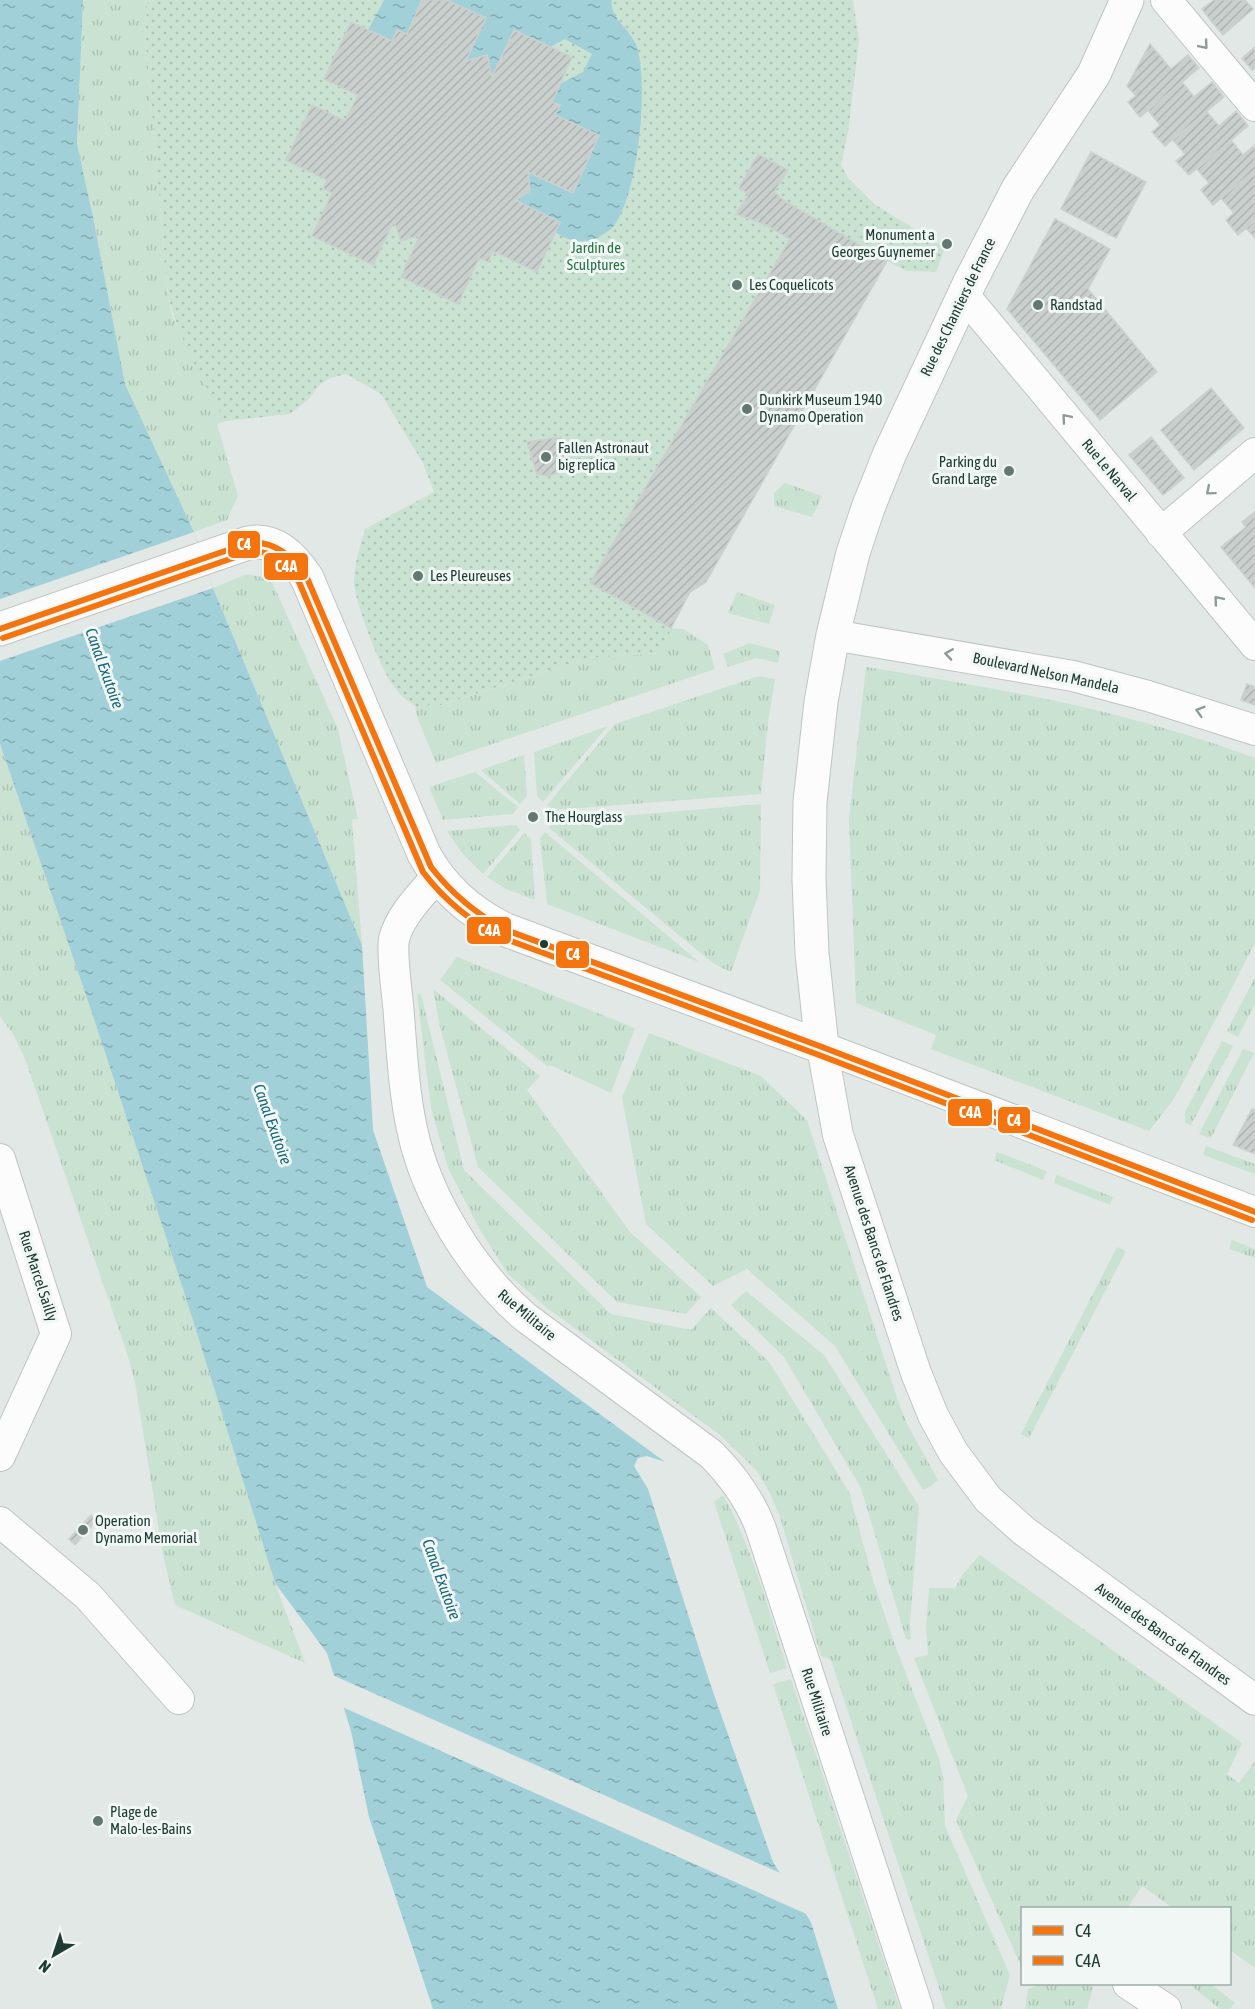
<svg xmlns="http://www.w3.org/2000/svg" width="1255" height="2009" viewBox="0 0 1255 2009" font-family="'Asap Condensed',sans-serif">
<defs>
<pattern id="grass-tufts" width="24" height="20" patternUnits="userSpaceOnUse" patternTransform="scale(1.5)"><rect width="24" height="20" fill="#cae2d2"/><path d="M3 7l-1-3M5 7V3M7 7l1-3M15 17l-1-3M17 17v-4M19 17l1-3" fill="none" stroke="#adc3b5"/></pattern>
<pattern id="park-dots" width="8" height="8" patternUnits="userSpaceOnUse" patternTransform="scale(1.5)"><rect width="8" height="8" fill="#cae2d2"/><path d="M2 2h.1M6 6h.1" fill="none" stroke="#adc3b5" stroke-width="1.8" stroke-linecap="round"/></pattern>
<pattern id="water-ripples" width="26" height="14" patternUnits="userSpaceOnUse" patternTransform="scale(1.5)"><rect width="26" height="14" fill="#a1d0d8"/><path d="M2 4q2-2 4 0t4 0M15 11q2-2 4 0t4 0" fill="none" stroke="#83aab0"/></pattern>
<pattern id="building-hatch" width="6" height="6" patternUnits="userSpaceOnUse" patternTransform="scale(1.5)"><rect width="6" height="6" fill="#c9cfcd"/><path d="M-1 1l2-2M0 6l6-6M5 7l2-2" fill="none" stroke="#acb3b1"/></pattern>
</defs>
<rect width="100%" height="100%" fill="#e2e8e5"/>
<path fill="url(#grass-tufts)" d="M83,0H148L145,32L168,295L173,318L237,419L225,421L217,424L238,496L227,520L194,532L125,384L93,217L77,144Z
M785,483L822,496L812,517L774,506V493Z
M247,574L261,577L272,582L338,729L358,819H352L362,945L213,588Z
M737,592L775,605L769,624L728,613Z
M671,628L683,629L708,645L715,669L436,763L417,717L415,706L429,710L428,705L437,703L439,706L587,658L659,653Z
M750,643L780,651L778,663L756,658L728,667L723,654Z
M866,667C1001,689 1126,710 1255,758V943L1180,1088L1171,1103L1149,1131L931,1049L936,1035L856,1003L849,819Z
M759,676L775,679L768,723L761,794L554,810L547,805L615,724Z
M608,726L543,802L537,796L534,752Z
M0,744L90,1007L185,1295L275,1583L305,1663L175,1605L163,1555L135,1382L127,1353L25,1059L13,1034L0,1016Z
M524,755L527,796L520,804L481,770Z
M475,772L518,807L513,814L443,820L429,787Z
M761,804L760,890L731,972L714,964L549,828L554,822Z
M516,825L520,830L483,874L462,853L447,831Z
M545,832L699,962L547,904L540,838Z
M524,833L531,839L535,900L506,889L487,877Z
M457,957L635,1028L611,1093L550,1065L548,1067L440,980Z
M1255,977V1004L1238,1037L1227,1031Z
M433,989L540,1076L527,1090L630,1232L701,1297L686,1314L617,1302L478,1167L440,1027Z
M417,994H421L464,1170L611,1314L691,1330L711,1308L770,1363L849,1492L874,1583L896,1648L939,1759L943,1775L945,1826L1010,1975L1001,2009H946L831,1660L821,1656L780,1517L770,1493L757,1471L720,1435L547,1308L508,1274L480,1230L448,1168L431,1108Z
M649,1033L761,1076L807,1120L898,1401L907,1424L938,1480L931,1486L923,1490L835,1346L747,1269L713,1286L646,1224L622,1098Z
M1222,1041L1233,1046L1191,1125L1185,1123V1112Z
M1243,1049L1254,1053L1211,1138L1199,1134Z
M1206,1146L1255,1164V1174L1203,1155Z
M997,1152L1047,1171L1043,1180L994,1160Z
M1057,1175L1113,1197L1110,1205L1054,1183Z
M1232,1240L1255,1249V1258L1229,1249Z
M1117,1247L1126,1251L1029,1438L1021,1434Z
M746,1291L824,1355L919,1506L910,1624L911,1639L909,1640L906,1639L861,1488L784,1357L731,1305Z
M723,1495C753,1549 768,1609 787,1668L770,1673L714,1502Z
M980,1555L1242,1743L1227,1774L1239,1783L1255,1761V1968L1230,1950V1908H1173L1142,1886L1131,1902L1129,1908H1022L1021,1966L956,1820L968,1796L914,1658L928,1655L926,1627L929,1588H955L963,1574Z
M791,1679L900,2009H878L773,1684Z
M1040,1984H1088L1093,1988L1087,2009H1025L1028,1989Z
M1189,1984H1211L1235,2003L1230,2009H1220Z"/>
<path fill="url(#park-dots)" d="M148,0H853L859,40L848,132L841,165L848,178L874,204L945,248L936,272L907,271L887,261L706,582L690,592L659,653L587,658L438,706L436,703L428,705L430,711C414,708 402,698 393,685C381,670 355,602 354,583C354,564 360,547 365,529L434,492L423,463L381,394L346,374L330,378L318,386L309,399L290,414L225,421C203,380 179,340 168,295L145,32Z"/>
<path fill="url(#water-ripples)" d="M0,0H83L77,144L93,217L125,384L194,532L213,588L362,945L373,1130L427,1287L665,1462L647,1456L638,1458L634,1466L648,1489L711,1686L773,1862L811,1922L838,2009H433L369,1817L351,1731L327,1653L275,1583L185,1295L90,1007L0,744Z
M384,0H422L407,34L397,30L392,41L368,30Z
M447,0H612C609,16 626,26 633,39C636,43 638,51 639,56C647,95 638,195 613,227C610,230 605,233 602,235C587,245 569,242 555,232L560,222L515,200L530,191L528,172L573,192L599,136L555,115L560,105L552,102L560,84L583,72L592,54L565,39L550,47L514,30L492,77L487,55L466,61L486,18Z"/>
<path fill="#e2e8e5" d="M194,532L213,588L0,661V599Z
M330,1674L785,1875L811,1916L340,1706Z"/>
<path fill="url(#building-hatch)" stroke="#cbd1ce" stroke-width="1.5" d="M422,0H447L486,18L466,61L487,55L492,77L514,30L572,57L552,102L560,105L555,115L599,135L573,193L528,172L530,191L515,200L560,222L537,272L493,251L488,262L479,258L458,304L401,277L420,235L401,241L394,221L373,265L312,236L332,193L323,188L327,180L286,160L312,105L345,121L358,95L324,79L351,22L392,41L397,30L407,34Z
M1214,0H1240L1212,22L1202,9Z
M1240,0H1245L1253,9L1223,35L1212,22Z
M1150,44L1171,69L1188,55L1199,68L1140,117L1128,102L1136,96L1127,86Z
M1255,47V68L1252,70L1242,58Z
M1182,82L1194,97L1212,82L1224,97L1165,146L1152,132L1160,125L1148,110Z
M1236,111L1248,126L1189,175L1176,161L1185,154L1173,140L1207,112L1219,126Z
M1231,140L1243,155L1255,145V170L1213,205L1201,190L1209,183L1197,169Z
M1091,152L1146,182L1116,238L1061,209Z
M758,154L788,170L774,192L786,202L887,261L706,582L690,592L671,628L590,583L790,239L766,225L736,214L749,194L739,188Z
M1255,170V221L1238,235L1226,220L1234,213L1221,198Z
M1055,219L1110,249L1088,289L1157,372L1100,420L1007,309Z
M1255,221V238L1246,228Z
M1211,388L1244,428L1194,470L1161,430Z
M561,437L566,466L558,473L548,476L537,474L527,442Z
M1151,437L1184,478L1163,495L1129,455Z
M1255,512V588L1221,547L1246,527L1242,522Z
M1247,684L1255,687V705L1241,700Z
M1252,1109L1255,1110V1154L1233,1145Z
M91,1515L97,1520L75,1545L69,1539Z"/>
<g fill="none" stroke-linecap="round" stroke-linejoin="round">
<g stroke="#bfc5c2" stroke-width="32">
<path id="street" d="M1166,0L1255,106
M964,295L1255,645
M1161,533L1255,453
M833,635L1073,676L1148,696L1255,730
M437,876C422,894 400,915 394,939C391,956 398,997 399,1016C402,1054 404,1092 412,1129C426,1197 473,1272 525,1317L711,1454C733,1476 750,1499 761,1529L918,2009
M822,1047L838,1135L916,1373L933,1415L953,1452L988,1499L1024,1531L1255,1700
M822,1047L1255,1212
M0,1159L56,1334L0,1456
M0,1522L88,1596L179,1699
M1128,1984L1166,2009"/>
</g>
<g stroke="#bec6c3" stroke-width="35">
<path id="secondary" d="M0,629L248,543C275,537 294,558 307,578L424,854C443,889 471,913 506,930L822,1047L812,953L809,879L810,802L821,702L833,635L853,553L868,508L890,453L970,282L1018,189L1094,74L1127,0"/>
</g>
<use href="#street" stroke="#fbfcfb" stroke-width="30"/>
<use href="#secondary" stroke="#fbfcfb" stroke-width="33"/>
<g stroke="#f0f7f4" stroke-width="10">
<path id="bus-1" d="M0,629L248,543C276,540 292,557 307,578L431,867C452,894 476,914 506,930L822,1047L1255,1212"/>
</g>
<g stroke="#f0f7f4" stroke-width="10">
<path id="bus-2" d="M3,638L250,552C273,549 287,565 299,582L423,872C445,901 471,922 503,938L819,1055L1252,1220"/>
</g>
<use href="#bus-1" stroke="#f47510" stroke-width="6"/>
<use href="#bus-2" stroke="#f47510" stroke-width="6"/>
</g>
<defs><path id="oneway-chevron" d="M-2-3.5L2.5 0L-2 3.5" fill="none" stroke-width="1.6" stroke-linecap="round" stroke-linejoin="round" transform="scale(1.5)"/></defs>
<g stroke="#8e9c98">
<use href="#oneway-chevron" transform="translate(1204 45) rotate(50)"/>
<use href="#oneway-chevron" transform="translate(1066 418) rotate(-130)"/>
<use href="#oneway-chevron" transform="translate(1210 491) rotate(140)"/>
<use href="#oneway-chevron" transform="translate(1218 600) rotate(-130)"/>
<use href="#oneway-chevron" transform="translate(949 654) rotate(-171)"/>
<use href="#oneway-chevron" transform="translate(1200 711) rotate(-163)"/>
</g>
<g fill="#647872" stroke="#f0f7f4" stroke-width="2">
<circle cx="947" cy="244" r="6"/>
<circle cx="737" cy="285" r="6"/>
<circle cx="1038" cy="305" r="6"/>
<circle cx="747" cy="409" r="6"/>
<circle cx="546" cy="457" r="6"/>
<circle cx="1009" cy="471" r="6"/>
<circle cx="418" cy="576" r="6"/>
<circle cx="533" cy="817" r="6"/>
<circle cx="83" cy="1530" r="6"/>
<circle cx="98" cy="1821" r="6"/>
</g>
<circle fill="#203b34" stroke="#f0f7f4" stroke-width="2" cx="544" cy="944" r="5"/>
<g text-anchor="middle" stroke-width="6" stroke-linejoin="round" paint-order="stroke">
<g font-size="15" fill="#203b34" stroke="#f0f7f4" text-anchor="start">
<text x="935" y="240" text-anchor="end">Monument a<tspan x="935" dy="17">Georges Guynemer</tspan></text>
<text x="749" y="290">Les Coquelicots</text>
<text x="1050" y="310">Randstad</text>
<text x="759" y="405">Dunkirk Museum 1940<tspan x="759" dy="17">Dynamo Operation</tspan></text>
<text x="558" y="453">Fallen Astronaut<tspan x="558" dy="17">big replica</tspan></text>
<text x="997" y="467" text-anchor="end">Parking du<tspan x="997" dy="17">Grand Large</tspan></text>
<text x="430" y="581">Les Pleureuses</text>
<text x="545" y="822">The Hourglass</text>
<text x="95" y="1526">Operation<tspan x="95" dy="17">Dynamo Memorial</tspan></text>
<text x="110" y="1817">Plage de<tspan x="110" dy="17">Malo-les-Bains</tspan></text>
</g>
<g font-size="15" fill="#297347" stroke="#f0f7f4">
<text x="596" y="253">Jardin de<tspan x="596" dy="17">Sculptures</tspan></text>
</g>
<g font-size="15" fill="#203b34" stroke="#f0f7f4">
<text transform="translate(958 307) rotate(-64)" y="5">Rue des Chantiers de France</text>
<text transform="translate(1109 470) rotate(50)" y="5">Rue Le Narval</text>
<text transform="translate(1046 673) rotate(12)" y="5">Boulevard Nelson Mandela</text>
<text transform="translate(874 1243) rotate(72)" y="5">Avenue des Bancs de Flandres</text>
<text transform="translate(38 1276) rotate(72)" y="5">Rue Marcel Sailly</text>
<text transform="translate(527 1315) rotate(40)" y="5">Rue Militaire</text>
<text transform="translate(1163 1634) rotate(36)" y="5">Avenue des Bancs de Flandres</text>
<text transform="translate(817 1702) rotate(72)" y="5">Rue Militaire</text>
</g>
<g font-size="16" font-style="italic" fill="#186679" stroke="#f0f7f4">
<text transform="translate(105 668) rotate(70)" y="6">Canal Exutoire</text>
<text transform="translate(273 1124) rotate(70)" y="6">Canal Exutoire</text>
<text transform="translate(442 1579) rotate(70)" y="6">Canal Exutoire</text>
</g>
</g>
<g stroke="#f0f7f4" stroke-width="2">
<rect x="227" y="530" width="34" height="29" rx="6" fill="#f47510"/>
<rect x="263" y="552" width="46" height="29" rx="6" fill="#f47510"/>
<rect x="466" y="916" width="46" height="29" rx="6" fill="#f47510"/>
<rect x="555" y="940" width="35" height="29" rx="6" fill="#f47510"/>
<rect x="947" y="1098" width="46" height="29" rx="6" fill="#f47510"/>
<rect x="997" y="1106" width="34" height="28" rx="6" fill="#f47510"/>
</g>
<g font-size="16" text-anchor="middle" font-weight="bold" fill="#fff">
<text x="244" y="550">C4</text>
<text x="286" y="572">C4A</text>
<text x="489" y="936">C4A</text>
<text x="573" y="960">C4</text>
<text x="970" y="1118">C4A</text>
<text x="1014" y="1126">C4</text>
</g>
<rect x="1021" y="1907" width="210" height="78" fill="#f0f7f4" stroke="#9daca7" stroke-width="1.5"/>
<rect x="1033" y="1926" width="30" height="9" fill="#f47510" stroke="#9daca7" stroke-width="1.5"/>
<text x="1075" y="1937" font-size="18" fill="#203b34">C4</text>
<rect x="1033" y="1956" width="30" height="9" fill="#f47510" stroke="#9daca7" stroke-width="1.5"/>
<text x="1075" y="1967" font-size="18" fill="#203b34">C4A</text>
<g transform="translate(54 1955) rotate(219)" stroke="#f0f7f4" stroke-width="4.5" paint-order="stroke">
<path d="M0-4.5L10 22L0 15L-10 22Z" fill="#203b34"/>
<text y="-9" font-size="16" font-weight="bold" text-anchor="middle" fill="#203b34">N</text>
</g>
</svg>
